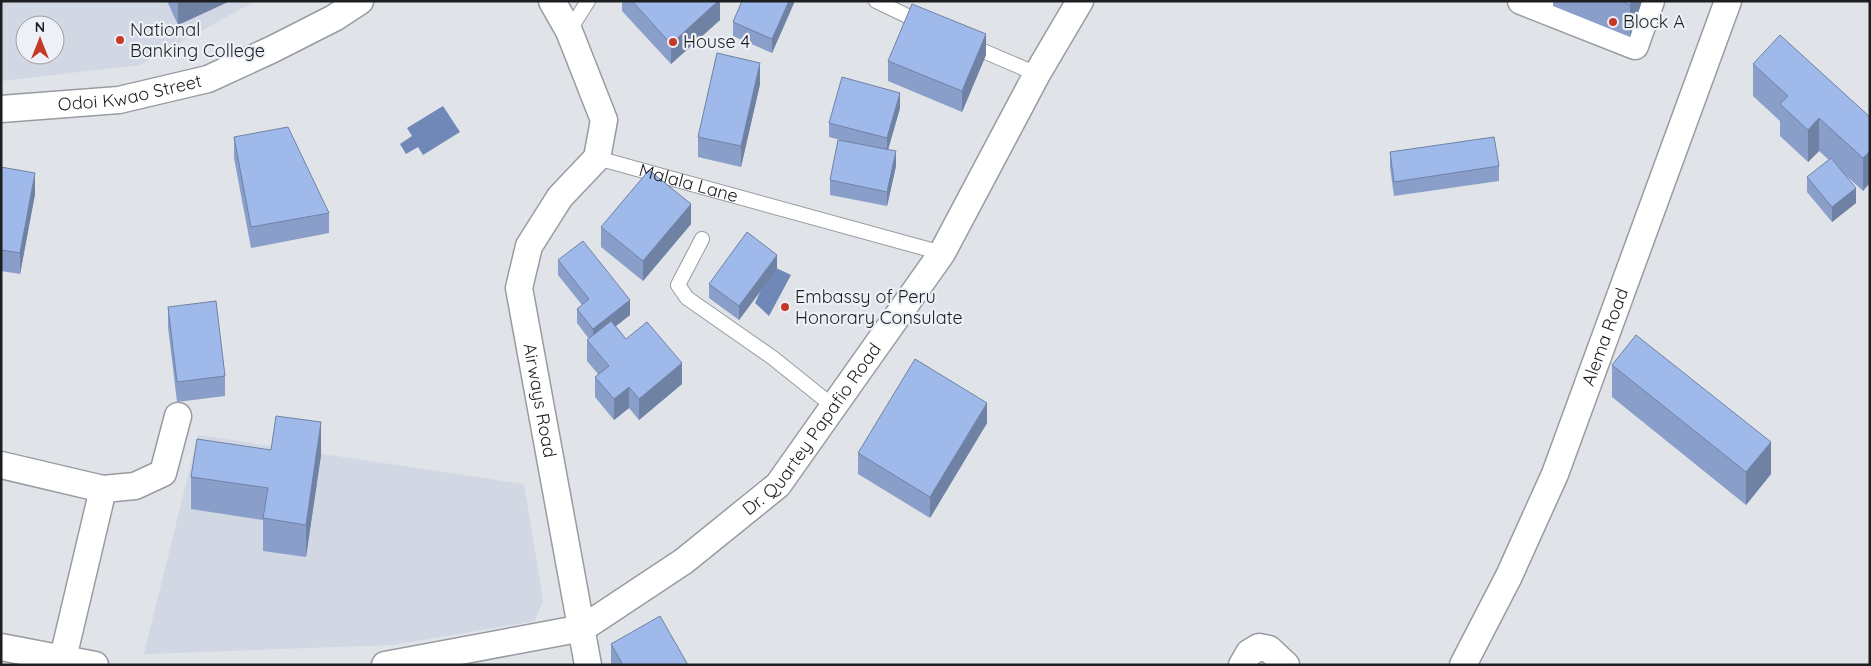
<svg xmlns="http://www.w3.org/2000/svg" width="1871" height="666" viewBox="0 0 1871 666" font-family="Quicksand,sans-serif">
<rect width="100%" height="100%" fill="#e0e3e8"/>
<path fill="#d1d7e3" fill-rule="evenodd" d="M1,1H255L140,65L1,81ZM25,25H55V55H25Z
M198,435L524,484L543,600L535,621L392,645L144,654Z"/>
<path fill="#7088b8" d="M443,106L460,132L423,155L418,147L406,154L400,144L412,136L407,128Z
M772,266L791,275L769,316L755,303Z"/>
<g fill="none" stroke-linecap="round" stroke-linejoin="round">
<g stroke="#989ba0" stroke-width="16">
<g id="service">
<path d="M876,1L922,23"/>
<path d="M569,31L588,1"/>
<path d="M969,45L1037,74"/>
<path id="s1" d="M597,158L942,253"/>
<path d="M702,239L678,285L687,298L773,358L834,407"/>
</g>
</g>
<g stroke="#989ba0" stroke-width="29">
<g id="minor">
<path id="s2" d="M552,1L569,31L604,120L597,158L560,197L529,246L519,288L588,665"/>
<path d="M1521,1L1635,46L1651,1"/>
<path id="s3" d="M1,109L119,100L208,79L273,49L334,18L360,1"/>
<path d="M1,465L103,489L135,486L163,473L178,416"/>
<path d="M1,647L95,665"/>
<path d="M63,658L103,489"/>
<path id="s4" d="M385,665L583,628L684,561L778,485L942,253L1037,74L1080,1"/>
<path d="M1242,665L1249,653L1259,647L1269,649L1286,665"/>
<path id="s5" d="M1463,665L1509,576L1555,474L1728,1"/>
</g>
</g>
<use href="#service" stroke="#fff" stroke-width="14"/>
<use href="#minor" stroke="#fff" stroke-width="26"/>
</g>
<path fill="#899fca" d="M167,1H230L178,25Z
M622,1H720V20L671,64L622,11Z
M794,1V3L772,53L733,36V22Z
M1553,1H1642L1630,37L1553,6Z
M986,55L962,112L888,81V61Z
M1753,64L1870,117L1863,191L1842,172L1856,203L1832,222L1807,192V177L1829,160L1819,151L1808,162L1780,136V121L1753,96Z
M760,84L741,167L698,157V137Z
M900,108L888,150L896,166L887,206L830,195V180L844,141L829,137V123Z
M234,137L329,213V233L251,248L234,158Z
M1390,152L1499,166V181L1394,196L1390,167Z
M1,167L35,194L20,274L1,271Z
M691,224L643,281L601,247V227Z
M558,260L630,315L616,326L626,339L682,384L639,420L629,408L614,420L595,397V377L598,374L587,361V340L589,339L577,323V309L582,305L558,275Z
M777,269L739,320L709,298V284Z
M168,307L225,376V396L177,402L168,327Z
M1612,365L1771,474L1746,505L1612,397Z
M1870,372V406L1869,405Z
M987,423L930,518L858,474V453Z
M271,450L321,455L306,557L263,551V520L191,509V477Z
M611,644L688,665H611Z"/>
<path fill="#6f82a4" d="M178,1H230L178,25Z
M718,1H720V20L671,64V44Z
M789,1H794V3L772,53V39Z
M1631,1H1642L1630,37V5Z
M986,34V55L962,112V91Z
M760,63V84L741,167V146Z
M900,93V108L887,153V138Z
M1819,118V151L1808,162V130Z
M896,151V166L887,206V192Z
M1870,151V183L1863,191V158Z
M35,173V194L20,274V253Z
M1856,188V203L1832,222V207Z
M691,204V224L643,281V261Z
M777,255V269L739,320V306Z
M630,300V315L593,344V329Z
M682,363V384L639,420V399Z
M629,387V408L614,420V399Z
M987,403V423L930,518V497Z
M321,422V455L306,557V525Z
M1771,442V474L1746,505V472Z"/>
<path fill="#9fb9eb" stroke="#6f82a4" d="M632,1H718L671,44Z
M742,1H789L772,39L733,22Z
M1621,1H1631L1630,5Z
M912,4L986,34L962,91L888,61Z
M1780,35L1870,117V151L1863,158L1819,118L1808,130L1780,104L1788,96L1753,64Z
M717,53L760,63L741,146L698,137Z
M842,77L900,93L887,138L829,123Z
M288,127L329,213L251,227L234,137Z
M1494,137L1499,166L1394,182L1390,152Z
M838,140L896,151L887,192L830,180Z
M1831,158L1856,188L1832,207L1807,177Z
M1,167L35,173L20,253L1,250Z
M649,170L691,204L643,261L601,227Z
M747,232L777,255L739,306L709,284Z
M583,241L630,300L593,329L577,309L589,299L558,260Z
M216,301L225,376L177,382L168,307Z
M611,321L626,339L647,322L682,363L639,399L629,387L614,399L595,377L609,366L587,340Z
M1636,335L1771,442L1746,472L1612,365Z
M915,359L987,403L930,497L858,453Z
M276,416L321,422L306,525L263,518L268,488L191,477L197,439L271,450Z
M660,616L688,665H623L611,644Z"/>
<g fill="#c53927" stroke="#edf0f6" stroke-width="2">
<circle cx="1613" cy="22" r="5"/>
<circle cx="120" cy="40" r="5"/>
<circle cx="673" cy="42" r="5"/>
<circle cx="785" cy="307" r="5"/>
</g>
<g text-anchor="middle" stroke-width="4.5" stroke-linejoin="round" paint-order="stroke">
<g font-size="18" fill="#1d1e20" stroke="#edf0f6" text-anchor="start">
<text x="1623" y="28">Block A</text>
<text x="130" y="36">National<tspan x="130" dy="21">Banking College</tspan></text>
<text x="683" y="48">House 4</text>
<text x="795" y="303">Embassy of Peru<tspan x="795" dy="21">Honorary Consulate</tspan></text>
</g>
<g font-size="18" fill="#1d1e20" stroke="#edf0f6">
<text dy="6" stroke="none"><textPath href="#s3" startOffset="130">Odoi Kwao Street</textPath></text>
<text dy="6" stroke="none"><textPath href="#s1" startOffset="95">Malala Lane</textPath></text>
<text dy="6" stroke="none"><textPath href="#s5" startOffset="358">Alema Road</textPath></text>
<text dy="6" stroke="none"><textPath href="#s2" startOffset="438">Airways Road</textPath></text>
<text dy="6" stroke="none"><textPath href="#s4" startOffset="508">Dr. Quartey Papafio Road</textPath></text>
</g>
</g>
<rect width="1871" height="666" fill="none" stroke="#1d1e20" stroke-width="5"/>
<g transform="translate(40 40)"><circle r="24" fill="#edf0f6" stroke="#9a9ca0"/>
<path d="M0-4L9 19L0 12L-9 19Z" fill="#c53927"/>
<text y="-8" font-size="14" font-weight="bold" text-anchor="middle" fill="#1d1e20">N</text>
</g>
</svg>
